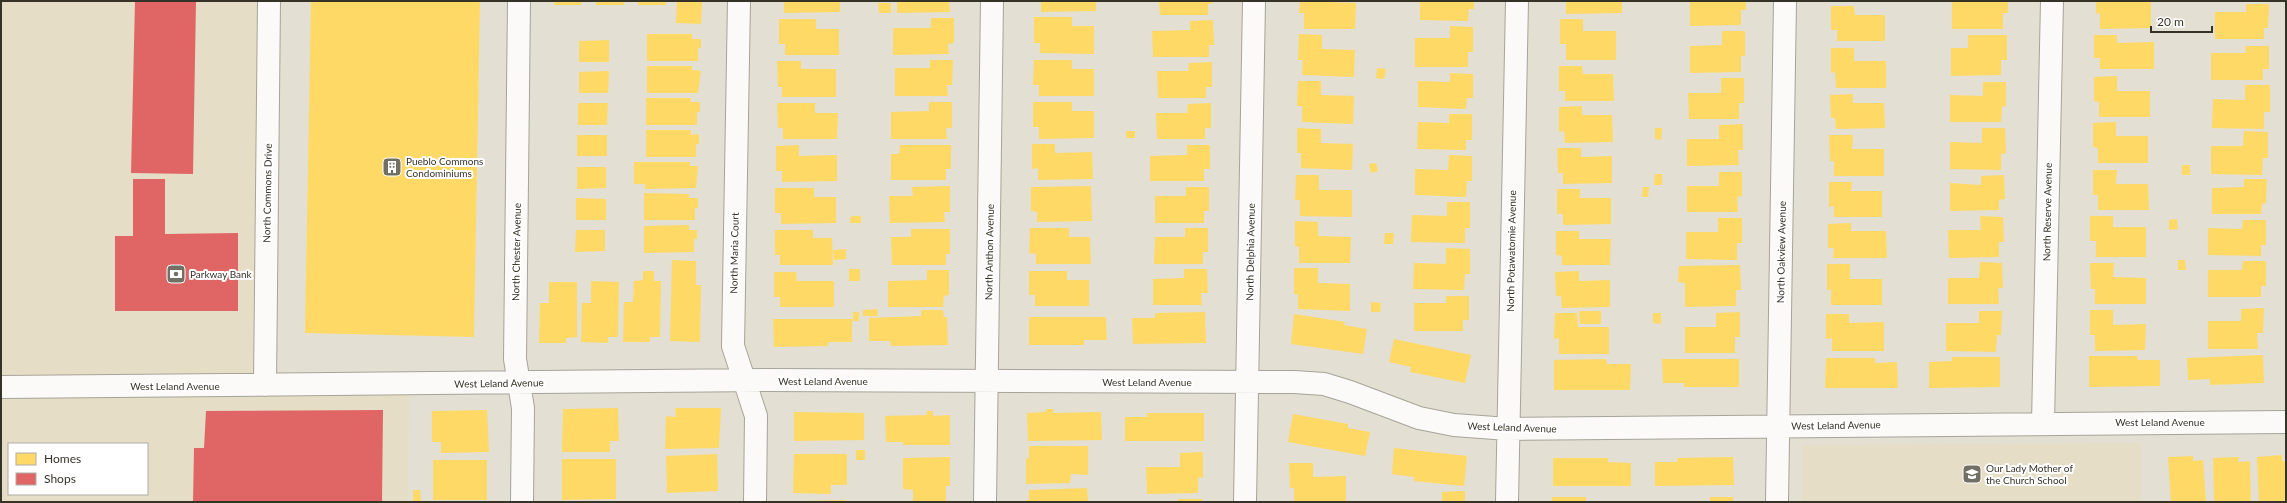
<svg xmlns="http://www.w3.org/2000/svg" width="2287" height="503" viewBox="0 0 2287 503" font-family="Lato,sans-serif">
<rect width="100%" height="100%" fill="#e3dfd2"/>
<path fill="#e5ddc5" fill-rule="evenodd" d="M1,1H261L255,373H409L408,502H1ZM9,444H147V494H9Z
M2141,443V502H1802V445Z"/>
<path fill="#ffd966" d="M311,1H480L474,337L305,333Z
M554,1H582L581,5H554Z
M596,1H624V5H596Z
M638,1H666V5H638Z
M677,1H702L701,24L676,23Z
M778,1H840V12L784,13V2Z
M897,1H949L950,12L897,13Z
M1041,1H1096V11L1041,12Z
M1159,1H1213V3L1208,4V15H1160Z
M1300,1L1356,3L1355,29H1304V13H1299Z
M1420,1H1474V9H1469L1468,21L1420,20Z
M1566,1H1622V13L1566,14Z
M1690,1H1746V10H1741V25L1690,26Z
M1984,1H2008V13H2003V29H1952V2Z
M2096,1L2151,2V28L2100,29V13L2096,14Z
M878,3H891V13H879Z
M2246,4H2269L2268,28H2264V39H2215V12H2246Z
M1831,6H1854L1855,15H1885V41H1837V30H1831Z
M1034,17H1072V26H1094V54L1040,53V43H1034Z
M931,18H954V43L948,44L949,54L893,55V28H931Z
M779,19H816V29H839V55H785V44H779Z
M1560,19H1583V31H1616V60H1566V44H1560Z
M1213,20L1214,45H1209V57H1153L1152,31L1190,30V21Z
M1450,26L1473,27V52H1468V67H1415V38H1450Z
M1722,31H1745V56H1741V72L1690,73V46L1722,45Z
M647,34H692V39H701V48H698V61H647Z
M1299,34L1322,35V49L1355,50L1354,77L1302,75L1303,60H1298Z
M1968,35H2007V60H2001V75L1951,76V48H1968Z
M2094,35H2117V43L2154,42V69H2100V58H2094Z
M609,40V62H579V41Z
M2245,46H2269V69H2263V80H2211V53H2246Z
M1831,48H1854V61H1886V88H1836L1835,72L1831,73Z
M930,60H953L952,85H947L948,96H895V68H930Z
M1034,60H1072V69H1094V96H1039V85H1033Z
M777,61H801V69H836V97H782V87H778Z
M1212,62V87H1206V98H1158L1157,71H1188L1189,63Z
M647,66H692V70L701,71L698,93H647Z
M1559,66H1582L1583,74H1613L1614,101H1565V91H1559Z
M1377,68L1386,69L1384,79L1376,78Z
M609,71L608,93H579V72Z
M1450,73L1473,74V98H1467L1466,109L1418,107V81L1450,82Z
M2117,76V91H2150V117H2099V102L2094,101V77Z
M1721,78H1744V103H1739V119H1689L1688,93H1721Z
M1298,81H1321V95L1354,96L1353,124L1302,122V106H1297Z
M1983,82H2006V106L2002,107L2001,122H1950V95L1983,96Z
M2245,85H2270V112H2264V129L2212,128L2213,99L2245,100Z
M1853,94V103H1884L1885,128L1836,129L1835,118H1831L1830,95Z
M646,98H691V102H700V112H697V125H646Z
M929,102H952V128H946L947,139H891V112L929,111Z
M1033,102H1072V111H1094V138L1039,139V127H1033Z
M578,103H608L607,125H578Z
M777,103H815V113H838L837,139H783V128H778Z
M1211,103V128H1205V139H1157L1156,113H1187L1188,104Z
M1582,106V115H1612L1613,142L1565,143L1564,131L1559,132V107Z
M1449,114H1472V140H1466V150L1417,149L1418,122L1449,123Z
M2116,122V136H2148V163H2098V148L2093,147V123Z
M1743,124V150H1738L1739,165L1687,166V139H1719V125Z
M1297,128L1321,129V143L1353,144L1352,170L1301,168V153H1297Z
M1655,128H1662L1661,140L1655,139Z
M1982,128H2005L2006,153L2001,154V170L1950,169V142L1982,143Z
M646,130H691V135L699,134V144H696V157H646Z
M1126,131H1135V138H1126Z
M2244,131L2268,132V158H2263L2262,175L2211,174V146H2243Z
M577,135H607V156H577Z
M1829,135H1853L1852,149H1884V176H1834V161H1830Z
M1032,144H1055V153L1092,152L1093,179L1038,180V168L1032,169Z
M799,145V156L837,155V181L782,182V171H776V146Z
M900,145H951V169H946V180H891V154H899Z
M1187,145H1210V169H1204V181H1150V156L1187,155Z
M1557,148H1581V157L1612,156V183L1563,184V173H1558Z
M1449,155L1472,156V181H1467L1466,197L1415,195V169L1448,170Z
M634,162H690V166H698L696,188L645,189V184H634Z
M1376,163L1378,171L1371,173L1369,164Z
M2182,165H2190V175H2182Z
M577,167H606V188L577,189Z
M2093,170H2117L2116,184H2148L2149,210H2098V195H2093Z
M1719,172H1742V196L1737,197L1738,212H1687V186H1719Z
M1655,174H1662V185H1654Z
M1296,175H1319V190H1352V217L1300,216V200H1295Z
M2004,175L2005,199L1999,200V210L1950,211V183L1981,185V176Z
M2244,179H2267L2266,203L2262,204L2261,214H2212V188L2244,187Z
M1829,182H1852L1851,191H1882V217H1834V206L1829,207Z
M950,186V212H944L945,222L890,223L889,196H913L912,187Z
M1091,186L1092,221L1037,222V212L1031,211V187Z
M1186,187H1209V211H1204V223H1155V196H1186Z
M1643,187H1649L1648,197H1642Z
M775,188H814V197H836V223L781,224V213H775Z
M1557,189H1580V198H1611V224L1563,225V214H1557Z
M644,193L689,194V198H698V208H695V220H644Z
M576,198L606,199V220H576Z
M1447,202H1470V228H1465V243L1411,242L1412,215L1447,216Z
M851,216H861V223H850Z
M1980,216L2003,217L2004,242H1999V257L1949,258L1948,230H1981Z
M2090,216H2113V227H2146V257H2096V241H2090Z
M1718,218H1742V243H1737V260L1686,259V232H1718Z
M2177,219L2178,229L2169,230V220Z
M2243,220H2266V245H2261V256L2208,255V228L2242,229Z
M1295,221L1318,222V236L1351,237L1350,263H1299V247L1295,246Z
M1851,223V231H1886L1887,258H1833L1834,248H1828V224Z
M689,225V230H697V239H694V252L644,253V226Z
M1030,228H1069V237H1090L1091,264H1036V254L1029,253Z
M1185,228H1208V252H1203V264H1154L1155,237H1185Z
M911,229H950V254H946V265H892L891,237H911Z
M576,230H605V251L575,252Z
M775,230H813V238H832L833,265H780V255H775Z
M1556,231H1579V239H1611L1610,265H1562V256L1556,255Z
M1385,233H1394L1393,244H1384Z
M1446,248L1470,249V274H1465L1464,290L1413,289L1414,263L1446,264Z
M846,249V259L834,260L833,250Z
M672,260L696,261V285H701L700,342L670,341Z
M2178,260H2185L2186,270H2178Z
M2243,261H2266V286H2261V297H2208V270H2242Z
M1980,262L2002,263L2003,288H1998L1999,304H1948V278H1979Z
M2090,263H2114L2113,277L2146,278V304H2095V289H2091Z
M1827,264H1850V279H1882V305H1831V289L1827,290Z
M1740,265L1741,290H1736V306L1685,307V283L1678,282L1679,266Z
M1294,268H1318V283L1350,284V311L1298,309V294H1294Z
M849,269H860V281H849Z
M1184,269H1207L1208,293H1201L1202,305H1153V279L1184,278Z
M927,270H949V295L944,296L943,307H888V281L927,280Z
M643,271H654V281H661L660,337H650V342H623L624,302H633L634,281L643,280Z
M1029,271H1067V280H1089V306H1035V295H1029Z
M1579,271V281L1610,280V307L1562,308L1561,296H1556L1555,272Z
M774,272H796L797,281H834V307H780V297H774Z
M591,281L619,282L618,337H608V343L581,342L582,303H591Z
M549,282H577V337L566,338V343H539L540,303H549Z
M1446,296H1469V320H1463V331H1414V303H1446Z
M1371,302L1381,303L1380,312H1371Z
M2264,308L2263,333H2257L2258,349H2208V321H2241V309Z
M877,309L878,316H863V310Z
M921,310H943L944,317H947L948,345L891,346L890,341H869V318L921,316Z
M2090,310H2113V325L2146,324L2145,350L2095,351V335H2090Z
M1579,311H1601V324H1580Z
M1979,311H2002L2001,335H1997L1996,352L1946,351V323H1979Z
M853,312H859V321H853Z
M1205,312L1206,343L1133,344L1132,318H1155V313Z
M1740,312V337H1735V353H1685V327H1716V313Z
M1555,313H1577L1578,327H1609V354H1559V338L1554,339Z
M1653,313H1661V324L1653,323Z
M1294,314L1345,322L1344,325L1367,329L1363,354L1291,344Z
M1826,314H1849V323L1884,322V351H1832V338L1826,339Z
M1029,317H1106L1107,340H1084V345H1029Z
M773,319H852V342H828V346L774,347Z
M1394,339L1471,355L1465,383L1410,372L1411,367L1389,362Z
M2263,355L2264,383L2210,385V379L2188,380L2187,358Z
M2089,356H2137L2138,360H2160V386L2089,387Z
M1952,357H2000V387L1929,388V362L1952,361Z
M1826,358H1875V363L1897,362L1898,388H1825Z
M1606,359L1607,364H1631L1630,390H1554V360Z
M1662,359H1739V387H1684V383H1663Z
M618,408L619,441H610V452H562L563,409Z
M675,408H721L719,448L665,449L666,416L676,417Z
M1046,409H1053V413L1101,412L1102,440L1028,441L1027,413L1045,412Z
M487,410L489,452L441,453V442H432V411Z
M927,411H933V416L950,415V445H903V442H886L885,416L927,415Z
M794,412L864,413V440L794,441Z
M1147,413H1204V441H1125V417H1147Z
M1293,414L1348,424V428L1370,432L1365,456L1288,442Z
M1029,446H1088V475L1071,474L1070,483L1026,484V458L1029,459Z
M1394,448L1467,456L1464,486L1414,481V477L1392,474Z
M856,450H865V460H856Z
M1203,452V478L1198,477V493L1147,494L1146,467H1180V453Z
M717,454L718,491L667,493L666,456Z
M794,454H847V485H831V494L793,493Z
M2282,455V461H2286V502H2259L2257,457Z
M2193,456V461L2203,460L2206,502H2171L2168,457Z
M950,457V486H946V502H913V490L903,489V458Z
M1733,457L1734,485L1655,486V462H1677V458Z
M2239,457L2238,462L2250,461L2251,502H2214L2213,458Z
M1553,458H1608V462L1631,463V486H1553Z
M562,459H616V499L562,500Z
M433,460H487V500H433Z
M1289,463H1313V477L1346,476V502H1294V488H1290Z
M1087,488L1088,502H1026V500H1029V490Z
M413,490H420L421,501H413Z
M1465,491V502H1419L1442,501V492Z
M1552,497H1586V502H1552Z
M1710,497H1733V502H1710Z
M1178,499H1202V502H1178Z
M846,500V502H803V501Z"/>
<path fill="#e06666" d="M135,1H196L193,174L131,173Z
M133,179H165V234L238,233V311H115V236H133Z
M383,410L382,502H193L194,448H204L206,411Z"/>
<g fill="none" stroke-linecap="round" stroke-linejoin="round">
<g stroke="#a6a499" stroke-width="24">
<path id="minor" d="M519,1L515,359L523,408L522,502
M739,1L733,346L756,416L755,502
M265,385L269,1
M1,387L764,380L1294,382L1324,384L1350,392L1419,418L1454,425L1508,429L2286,422
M2043,422L2052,1
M985,502L992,1
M1245,502L1254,1
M1507,502L1517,1
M1777,502L1785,1"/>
</g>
<use href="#minor" stroke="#fbfaf8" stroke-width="22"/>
</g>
<defs>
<g id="building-square" transform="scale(1)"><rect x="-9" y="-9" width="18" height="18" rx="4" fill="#726f64" stroke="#fff"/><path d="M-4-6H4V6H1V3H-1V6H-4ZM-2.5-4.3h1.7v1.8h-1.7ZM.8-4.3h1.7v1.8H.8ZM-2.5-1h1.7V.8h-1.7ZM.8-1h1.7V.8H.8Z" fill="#fff"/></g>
<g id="bank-square" transform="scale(1)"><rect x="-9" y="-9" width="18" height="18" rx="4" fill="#726f64" stroke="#fff"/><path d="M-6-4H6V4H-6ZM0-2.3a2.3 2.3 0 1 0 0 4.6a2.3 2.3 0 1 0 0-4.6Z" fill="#fff"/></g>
<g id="school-square" transform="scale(1)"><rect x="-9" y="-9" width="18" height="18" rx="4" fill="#726f64" stroke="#fff"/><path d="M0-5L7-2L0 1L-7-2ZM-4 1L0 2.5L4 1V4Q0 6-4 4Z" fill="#fff"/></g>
</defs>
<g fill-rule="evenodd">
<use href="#building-square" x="392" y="167"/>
<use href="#bank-square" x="176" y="274"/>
<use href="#school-square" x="1972" y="474"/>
</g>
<g text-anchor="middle" stroke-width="4" stroke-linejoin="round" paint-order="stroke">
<g font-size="10" fill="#353228" stroke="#fff" text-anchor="start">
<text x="406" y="165">Pueblo Commons<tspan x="406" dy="12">Condominiums</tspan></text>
<text x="190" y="278">Parkway Bank</text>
<text x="1986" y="472">Our Lady Mother of<tspan x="1986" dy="12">the Church School</tspan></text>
</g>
<g font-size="10" fill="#353228" stroke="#fff">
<text transform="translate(267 193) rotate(-89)" y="4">North Commons Drive</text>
<text transform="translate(2047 212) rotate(-89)" y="4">North Reserve Avenue</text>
<text transform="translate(1511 251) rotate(-89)" y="4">North Potawatomie Avenue</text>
<text transform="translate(516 252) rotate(-89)" y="4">North Chester Avenue</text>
<text transform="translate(989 252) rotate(-89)" y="4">North Anthon Avenue</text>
<text transform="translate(1250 252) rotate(-89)" y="4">North Delphia Avenue</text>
<text transform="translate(1781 252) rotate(-89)" y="4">North Oakview Avenue</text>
<text transform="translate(734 253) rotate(-89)" y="4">North Maria Court</text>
<text x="823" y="385">West Leland Avenue</text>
<text x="1147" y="386">West Leland Avenue</text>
<text transform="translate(499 383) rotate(-1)" y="4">West Leland Avenue</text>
<text x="175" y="390">West Leland Avenue</text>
<text x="2160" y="426">West Leland Avenue</text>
<text transform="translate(1836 425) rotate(-1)" y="4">West Leland Avenue</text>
<text transform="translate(1512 427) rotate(2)" y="4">West Leland Avenue</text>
</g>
</g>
<rect width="2287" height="503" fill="none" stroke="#353228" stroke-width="4"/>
<rect x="8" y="443" width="140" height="52" fill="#ffffff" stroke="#aeada9"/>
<rect x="16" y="453" width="20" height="12" fill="#ffd966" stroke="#aeada9"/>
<text x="44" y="463" font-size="12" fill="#353228">Homes</text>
<rect x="16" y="473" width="20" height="12" fill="#e06666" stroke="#aeada9"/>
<text x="44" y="483" font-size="12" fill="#353228">Shops</text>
<path d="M2151 26v6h61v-6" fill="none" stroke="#353228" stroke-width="2"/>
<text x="2157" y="26" font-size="12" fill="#353228" stroke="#ffffff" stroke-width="3" paint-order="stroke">20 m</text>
</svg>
